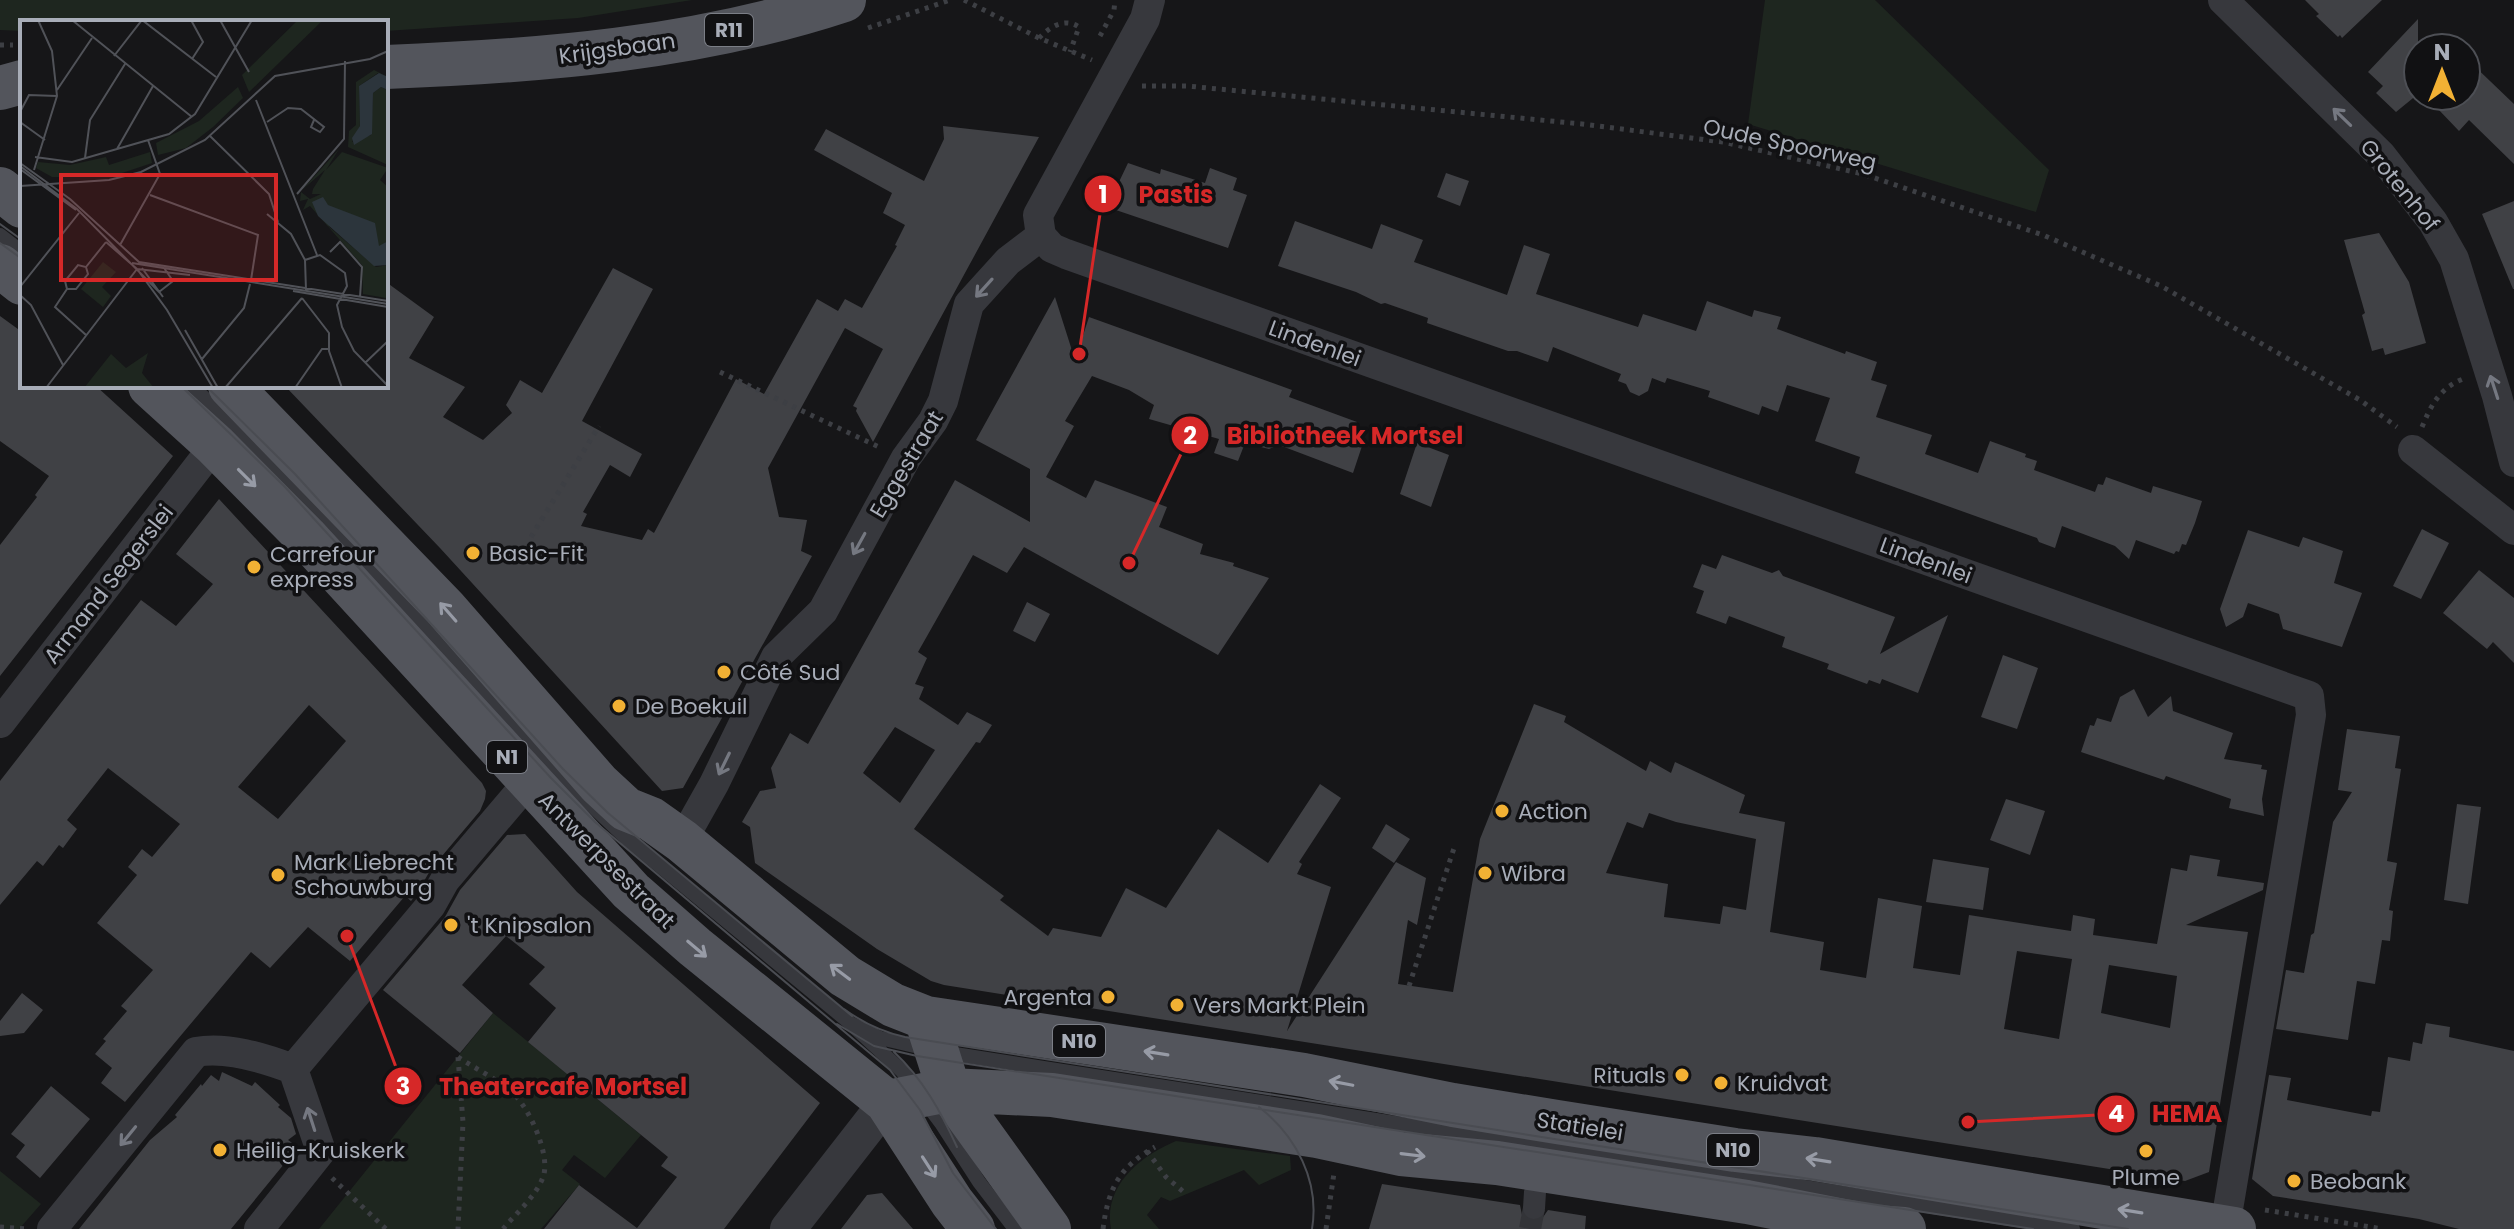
<svg xmlns="http://www.w3.org/2000/svg" width="2514" height="1229" viewBox="0 0 2514 1229" font-family="Poppins,sans-serif">
<rect width="100%" height="100%" fill="#161618"/>
<path fill="#1e261f" d="M0,0H692L578,18L386,31V22H22V31L0,30Z
M1765,0H1875L2049,170L2036,212L1748,124Z
M493,1013L641,1135L605,1178L574,1155L562,1170L580,1184L541,1229H319Z
M1176,1141L1290,1156L1291,1170L1259,1185L1244,1170L1170,1201L1161,1197L1147,1215L1159,1229H1111C1103,1186 1140,1156 1176,1141Z
M0,1171L41,1204L19,1229H0Z"/>
<path fill="#404145" fill-rule="evenodd" d="M2305,0H2382L2342,38L2340,35L2338,37L2316,16L2319,14Z
M2418,19V94L2396,112L2376,93L2383,86L2368,72Z
M2466,58L2514,104V164L2469,120L2459,131L2438,109L2448,99L2445,96H2466Z
M943,126L1039,137L873,442L856,411L857,408L853,406L883,349L845,328L768,468L779,517L807,520L801,551L812,556L683,788L662,791L440,548L285,386H386V282L434,317L409,358L465,387L443,417L483,440L512,413L506,405L520,380L542,393L613,268L653,289L582,421L642,454L630,477L610,465L583,512L587,514L581,526L642,540L648,529L654,533L736,379L764,394L817,299L838,311L845,299L862,308L897,246L895,245L905,225L883,213L892,193L814,150L826,129L924,181L944,139Z
M1128,163L1160,174L1161,169L1205,183L1210,168L1237,178L1233,190L1247,195L1228,248L1107,207Z
M1446,173L1469,181L1460,206L1437,197Z
M2514,201V289H2513L2482,214Z
M1295,221L1372,249L1381,224L1423,240L1414,262L1507,295L1524,245L1550,254L1536,294L1638,327L1643,314L1696,331L1707,301L1752,317L1754,310L1781,317L1777,329L1845,354L1846,351L1877,362L1871,380L1887,385L1876,417L1932,435L1925,454L1978,473L1990,441L2026,454L2025,457L2037,461L2034,470L2095,492L2098,484L2103,485L2106,477L2151,493L2153,486L2202,501L2195,523L2186,545L2182,544L2179,552L2176,551L2174,554L2136,540L2129,559L2115,546L2062,526L2055,548L2039,542L2037,538L1855,473L1860,457L1815,441L1830,398L1787,385L1778,412L1762,406L1759,415L1708,397L1710,391L1667,378L1665,383L1652,378L1648,391L1639,396L1630,392L1626,384L1618,381L1621,374L1553,347L1548,362L1517,351H1508L1427,323L1428,318L1385,303L1381,304L1356,292L1278,266Z
M2379,233L2409,282L2426,343L2385,355L2383,348L2372,351L2362,315L2365,313L2344,240Z
M1055,297L1075,360L1089,317L1292,390L1289,397L1357,422L1349,442L1362,446L1353,473L1279,445L1269,449L1245,443L1238,461L1214,453L1219,439L1149,419L1154,405L1129,390L1092,376L1065,421L1074,426L1046,477L1086,498L1095,480L1167,507L1159,527L1203,544L1200,554L1234,563L1233,566L1269,578L1218,655L1024,547L1007,573L973,555L918,652L927,658L915,684L924,687L919,699L958,725L967,712L992,725L980,743L976,742L914,829L1004,896L1000,900L1048,936L1053,928L1101,937L1126,888L1166,908L1218,829L1268,863L1320,784L1341,798L1299,862L1302,864L1297,874L1331,887L1287,1031L1396,862L1426,878L1417,925L1408,920L1398,984L1453,992L1480,839L1534,704L1566,716L1564,722L1646,771L1650,761L1671,773L1675,762L1745,795L1739,813L1785,822L1770,932L1824,942L1820,970L1866,978L1878,898L1922,906L1913,968L1960,975L1969,915L2071,931L2073,915L2095,919L2093,935L2157,944L2171,868L2187,871L2190,855L2220,860L2217,876L2264,883L2263,890L2186,925L2248,932L2209,1172L2185,1181L944,985L931,981L877,949L755,863L750,827L742,822L760,791L776,788L771,768L790,733L808,744L955,480L1030,522V469L976,440ZM895,727L935,750L900,803L863,773ZM1649,813L1676,822L1756,839L1746,910L1723,906L1720,924L1664,917L1668,884L1606,873L1627,822L1643,828ZM2017,951L2072,959L2059,1039L2004,1029ZM2109,965L2177,976L2170,1028L2101,1013Z
M0,316L22,332V386H96L173,456L0,676V545L37,497L35,495L49,476L0,441Z
M1417,443L1449,455L1431,507L1400,494Z
M219,499L482,783L486,791L485,799L480,811L431,869L416,895L411,901L405,896L350,961L308,927L270,968L251,952L125,1102L101,1083L112,1068L95,1054L106,1041L103,1039L127,1011L121,1006L153,970L97,923L137,875L128,867L142,849L152,857L180,824L108,768L67,820L77,829L63,848L59,845L43,866L37,861L0,905V781L141,600L176,626L213,584L176,554ZM309,705L346,741L278,819L238,787Z
M2422,529L2449,543L2421,599L2393,586Z
M2248,530L2299,547L2303,537L2343,551L2334,583L2362,593L2342,647L2283,629L2279,614L2248,603L2243,617L2226,627L2220,609Z
M1722,555L1772,573L1779,570L1783,576L1895,617L1880,654L1948,615L1918,693L1882,679L1880,684L1869,680L1867,684L1827,669L1829,664L1782,647L1785,637L1729,616L1726,624L1696,613L1704,591L1693,587L1702,564L1716,569Z
M2479,570L2514,598V663L2493,642L2487,649L2443,613Z
M1027,602L1050,614L1035,642L1013,631Z
M2003,655L2038,668L2017,729L1981,717Z
M2134,689L2148,717L2171,696L2173,711L2233,733L2224,759L2262,765L2261,769L2267,770L2262,799L2264,816L2229,808L2231,799L2166,776L2164,780L2081,752L2090,725L2094,726L2097,718L2111,722L2120,697Z
M2347,729L2400,736L2395,768L2401,769L2387,861L2397,863L2389,910L2393,911L2390,941L2382,940L2375,984L2357,981L2348,1040L2276,1029L2286,970L2304,973L2311,935L2314,933L2333,822L2352,792L2338,790Z
M2006,799L2045,811L2030,855L1990,840Z
M2457,804L2481,807L2468,904L2444,900Z
M1386,824L1410,839L1394,863L1372,848Z
M525,834L577,892L820,1103L724,1229H544L579,1185L637,1228L677,1177L661,1166L668,1157L528,1042L556,1008L529,984L545,967L506,936L462,985L493,1013L460,1053L383,990L445,917L460,890L507,835Z
M1933,859L1989,868L1983,910L1926,902Z
M22,993L43,1010L24,1033L0,1036V1021Z
M2426,1023L2450,1027L2449,1037L2514,1051V1229H2459L2419,1219L2273,1196L2252,1179L2269,1075L2291,1078L2287,1100L2371,1116L2372,1111L2380,1112L2388,1057L2410,1061L2413,1042L2422,1044Z
M222,1072L252,1086L255,1082L280,1105L278,1107L291,1118L296,1134L288,1140L298,1147L231,1229H79L150,1140L177,1117L175,1115L201,1084L202,1086L211,1075L219,1081Z
M51,1086L90,1119L40,1178L16,1157L25,1145L11,1134Z
M1382,1184L1520,1205L1522,1215L1532,1222L1541,1220L1548,1210L1586,1216L1585,1229H1369Z
M882,1193L913,1229H841L867,1195Z"/>
<g fill="none" stroke-linecap="round" stroke-linejoin="round">
<path stroke="#333438" stroke-width="22" stroke-dasharray="22 11" stroke-linecap="butt" d="M1530,1229L1534,1208"/>
<path stroke="#3d3f44" stroke-width="5" stroke-dasharray="4 6" stroke-linecap="butt" d="M964,0L1039,38L1092,60
M868,28L950,0
M1100,36L1114,10L1115,0
M1039,38C1050,27 1064,17 1079,27L1070,52
M0,45H13
M1142,86H1187L1582,124L1723,142L1863,174L2043,235L2161,286L2360,400L2397,427
M720,372L881,448
M2422,427C2431,405 2440,388 2463,379
M531,537L599,426
M1409,986L1455,845
M458,1057C474,1068 501,1081 515,1095C530,1111 549,1152 544,1174C538,1195 516,1213 503,1229
M458,1057L463,1122L458,1229
M1147,1151L1166,1177L1186,1194
M332,1178L386,1229
M2265,1210L2383,1229
M0,1227L27,1229
M1103,1229C1108,1189 1119,1167 1155,1147
M1326,1229L1334,1173"/>
<path stroke="#37383d" stroke-width="14" d="M0,235L22,252
M192,386L277,467L557,773L626,838L850,1023L902,1071L941,1123L979,1182L1015,1229
M850,1023L880,1038L936,1051L2073,1229"/>
<path stroke="#37383d" stroke-width="22" d="M1534,1208L1535,1192"/>
<path stroke="#37383d" stroke-width="30" d="M2223,0L2381,155L2433,222L2454,259L2497,396L2514,462
M1041,236L1052,248L1066,254L2309,696L2311,715L2225,1227
M1041,236L1038,215L1145,19L1150,0
M2413,450L2514,530
M0,723L215,445
M682,841L714,784L776,657L823,611L906,458L933,421L943,401L969,304L1008,261L1041,236
M293,1069L431,905L445,880L529,781
M52,1229L196,1052C226,1046 264,1058 293,1069L321,1151L259,1229"/>
<path stroke="#37383d" stroke-width="36" d="M788,1229L887,1102"/>
<path stroke="#53555c" stroke-width="44" d="M386,67C540,61 696,49 844,0
M0,88L22,82
M0,189L22,206
M0,266L22,283
M150,386L215,445L306,537L631,891L695,947L887,1102L952,1202L973,1229
M230,386L445,608L599,784L626,809L651,819L682,841L845,976L893,1005L926,1018L1304,1075L1453,1105L1557,1122L1735,1150L1815,1159L2234,1229
M926,1018L949,1090L1049,1229
M887,1102L949,1090L1052,1095L1317,1136L1401,1154L1497,1163L1747,1202L1875,1227L1904,1229"/>
<path stroke="#4a4c52" stroke-width="2" d="M0,224L22,240
M0,243L22,259
M181,386L284,486L551,778L595,822L890,1070L920,1110L953,1173L996,1229
M206,386L295,474L563,769L608,813L852,1016
M844,1009C863,1023 882,1032 905,1037L2128,1229
M837,1024L874,1046L917,1056L2033,1229
M894,1052C923,1079 941,1112 957,1147
M1259,1107C1296,1136 1320,1181 1312,1229"/>
</g>
<defs><path id="oneway-shaft" d="M-6 0H5M1.5-3L5.5 0L1.5 3" fill="none" stroke-width="1.6" stroke-linecap="round" stroke-linejoin="round" transform="scale(2)"/></defs>
<g stroke="#757881">
<use href="#oneway-shaft" transform="translate(2342 117) rotate(-136)"/>
<use href="#oneway-shaft" transform="translate(984 288) rotate(132)"/>
<use href="#oneway-shaft" transform="translate(2494 387) rotate(-108)"/>
<use href="#oneway-shaft" transform="translate(859 544) rotate(119)"/>
<use href="#oneway-shaft" transform="translate(724 764) rotate(116)"/>
<use href="#oneway-shaft" transform="translate(311 1119) rotate(-108)"/>
<use href="#oneway-shaft" transform="translate(128 1136) rotate(129)"/>
</g>
<g stroke="#979ba6">
<use href="#oneway-shaft" transform="translate(247 478) rotate(45)"/>
<use href="#oneway-shaft" transform="translate(448 612) rotate(-131)"/>
<use href="#oneway-shaft" transform="translate(697 949) rotate(40)"/>
<use href="#oneway-shaft" transform="translate(840 972) rotate(-143)"/>
<use href="#oneway-shaft" transform="translate(1156 1053) rotate(-171)"/>
<use href="#oneway-shaft" transform="translate(1341 1083) rotate(-169)"/>
<use href="#oneway-shaft" transform="translate(1413 1155) rotate(7)"/>
<use href="#oneway-shaft" transform="translate(1818 1160) rotate(-171)"/>
<use href="#oneway-shaft" transform="translate(929 1167) rotate(57)"/>
<use href="#oneway-shaft" transform="translate(2130 1211) rotate(-171)"/>
</g>
<g fill="#f2b134" stroke="#111113" stroke-width="3">
<circle cx="473" cy="553" r="8"/>
<circle cx="254" cy="567" r="8"/>
<circle cx="724" cy="672" r="8"/>
<circle cx="619" cy="706" r="8"/>
<circle cx="1502" cy="811" r="8"/>
<circle cx="1485" cy="873" r="8"/>
<circle cx="278" cy="875" r="8"/>
<circle cx="451" cy="925" r="8"/>
<circle cx="1108" cy="997" r="8"/>
<circle cx="1177" cy="1005" r="8"/>
<circle cx="1682" cy="1075" r="8"/>
<circle cx="1721" cy="1083" r="8"/>
<circle cx="220" cy="1150" r="8"/>
<circle cx="2146" cy="1151" r="8"/>
<circle cx="2294" cy="1181" r="8"/>
</g>
<g text-anchor="middle" stroke-width="7" stroke-linejoin="round" paint-order="stroke">
<g fill="#111113" stroke="#7b7e86" stroke-width="2">
<rect x="705" y="14" width="48" height="32" rx="6"/>
<rect x="487" y="741" width="40" height="32" rx="6"/>
<rect x="1053" y="1025" width="52" height="32" rx="6"/>
<rect x="1707" y="1134" width="52" height="32" rx="6"/>
</g>
<g font-size="20" font-weight="bold" fill="#a8adb8">
<text x="729" y="37">R11</text>
<text x="507" y="764">N1</text>
<text x="1079" y="1048">N10</text>
<text x="1733" y="1157">N10</text>
</g>
<g font-size="22" fill="#a8adb8" stroke="#111113">
<text transform="translate(617 48) rotate(-8)" y="8">Krijgsbaan</text>
<text transform="translate(1790 144) rotate(12)" y="8">Oude Spoorweg</text>
<text transform="translate(2400 185) rotate(51)" y="8">Grotenhof</text>
<text transform="translate(1315 343) rotate(20)" y="8">Lindenlei</text>
<text transform="translate(906 464) rotate(-59)" y="8">Eggestraat</text>
<text transform="translate(1926 560) rotate(20)" y="8">Lindenlei</text>
<text transform="translate(108 584) rotate(-52)" y="8">Armand Segerslei</text>
<text transform="translate(607 860) rotate(45)" y="8">Antwerpsestraat</text>
<text transform="translate(1580 1126) rotate(9)" y="8">Statielei</text>
</g>
<g font-size="22" fill="#a8adb8" stroke="#111113" text-anchor="start">
<text x="489" y="561">Basic-Fit</text>
<text x="270" y="562">Carrefour<tspan x="270" dy="25">express</tspan></text>
<text x="740" y="680">Côté Sud</text>
<text x="635" y="714">De Boekuil</text>
<text x="1518" y="819">Action</text>
<text x="294" y="870">Mark Liebrecht<tspan x="294" dy="25">Schouwburg</tspan></text>
<text x="1501" y="881">Wibra</text>
<text x="467" y="933">'t Knipsalon</text>
<text x="1092" y="1005" text-anchor="end">Argenta</text>
<text x="1193" y="1013">Vers Markt Plein</text>
<text x="1666" y="1083" text-anchor="end">Rituals</text>
<text x="1737" y="1091">Kruidvat</text>
<text x="236" y="1158">Heilig-Kruiskerk</text>
<text x="2146" y="1185" text-anchor="middle">Plume</text>
<text x="2310" y="1189">Beobank</text>
</g>
</g>
<g transform="translate(20 20)">
<rect width="368" height="368" fill="#161618"/>
<path d="M278,0H303L229,72L222,55ZM354,50L368,57L358,53L339,66L340,106L332,122L351,115L353,73L361,67L368,70V145L328,127L329,111L336,105V62ZM218,67L223,78L193,107L166,128L138,135L136,123L179,101ZM319,129L306,150L322,132L368,148L360,160L368,167V221L359,227L354,216L308,206L356,247L368,245L366,278L343,274L342,245L290,186L283,190L288,179L280,181L281,172L290,179L301,174H292L293,169L305,150L282,170ZM130,132L132,143L90,157H32L16,148L18,142L50,145L86,137L89,145ZM83,242L96,252L82,267L91,276L83,287L61,269ZM128,333L122,353L134,368H64L91,334L106,348Z" fill="#1e261f"/>
<path d="M359,53L368,57V70L361,67L353,73L352,114L334,125L332,118L340,106L339,66ZM303,177L308,185L355,203L359,226L368,221V245L354,246L298,196L292,182Z" fill="#2c353c"/>
<path fill="none" stroke="#505258" stroke-width="2" d="M52,0L172,97M171,0L183,22L172,39M200,0L229,52M94,36L122,0L196,57M37,70L72,18M236,80L297,235M0,92L9,75L37,76M0,102L25,120M247,102L268,88L281,89L304,107L300,112L291,107L294,100M190,116L249,174L258,202M97,129L133,66M15,137L52,142L149,114L175,94L232,0M65,138L70,100L105,44M0,143L50,179L119,242L368,281M0,146L57,189L139,272L153,261L144,248M0,149L56,190M14,150L37,76L32,31L18,0M0,166L89,160L121,152L185,120L255,56L350,39L368,31M277,174L324,119L325,41M130,175L238,215L231,260M247,194L271,214L285,240L286,270M86,222L117,249L147,290L193,368M100,225L140,154L128,120M310,232L320,222L342,247L340,277M285,240L300,235L325,253L327,266L317,285L322,307L334,331L368,366M112,243L368,284M66,247L86,222M122,248L143,277M117,249L170,255M0,267L59,193M47,269L45,261L58,245L66,247L68,254L56,269H47L35,287L66,315M273,271L368,287M0,275L11,285L43,345M282,278L309,313V331L322,368M165,310L198,368M182,339L224,288L230,264M345,343L368,321M26,368L117,249M205,368L282,278M275,368L302,329H309"/>
<path fill="#d62828" fill-opacity="0.15" stroke="#d62828" stroke-width="4" d="M41,155H256V260H41Z"/>
<rect width="368" height="368" fill="none" stroke="#a8adb8" stroke-width="4"/>
</g>
<path fill="none" stroke="#d62828" stroke-width="3" d="M1079 354L1103 194M1129 563L1190 435M347 936L403 1086M1968 1122L2116 1114"/>
<g fill="#d62828" stroke="#111113" stroke-width="3">
<circle cx="1079" cy="354" r="8"/>
<circle cx="1129" cy="563" r="8"/>
<circle cx="347" cy="936" r="8"/>
<circle cx="1968" cy="1122" r="8"/>
<circle cx="1103" cy="194" r="20"/>
<circle cx="1190" cy="435" r="20"/>
<circle cx="403" cy="1086" r="20"/>
<circle cx="2116" cy="1114" r="20"/>
</g>
<g font-size="24" text-anchor="middle" font-weight="bold" fill="#fff">
<text x="1103" y="203">1</text>
<text x="1190" y="444">2</text>
<text x="403" y="1095">3</text>
<text x="2116" y="1122">4</text>
</g>
<g font-size="24" text-anchor="middle" font-weight="bold" fill="#d62828" stroke="#111113" stroke-width="7" stroke-linejoin="round" paint-order="stroke">
<text x="1176" y="203">Pastis</text>
<text x="1345" y="444">Bibliotheek Mortsel</text>
<text x="563" y="1095">Theatercafe Mortsel</text>
<text x="2187" y="1122">HEMA</text>
</g>
<g transform="translate(2442 72)"><circle r="38" fill="#111113" stroke="#4d4f55" stroke-width="2"/>
<path d="M0-6L14 30L0 20L-14 30Z" fill="#f2b134"/>
<text y="-12" font-size="22" font-weight="bold" text-anchor="middle" fill="#a8adb8">N</text>
</g>
</svg>
